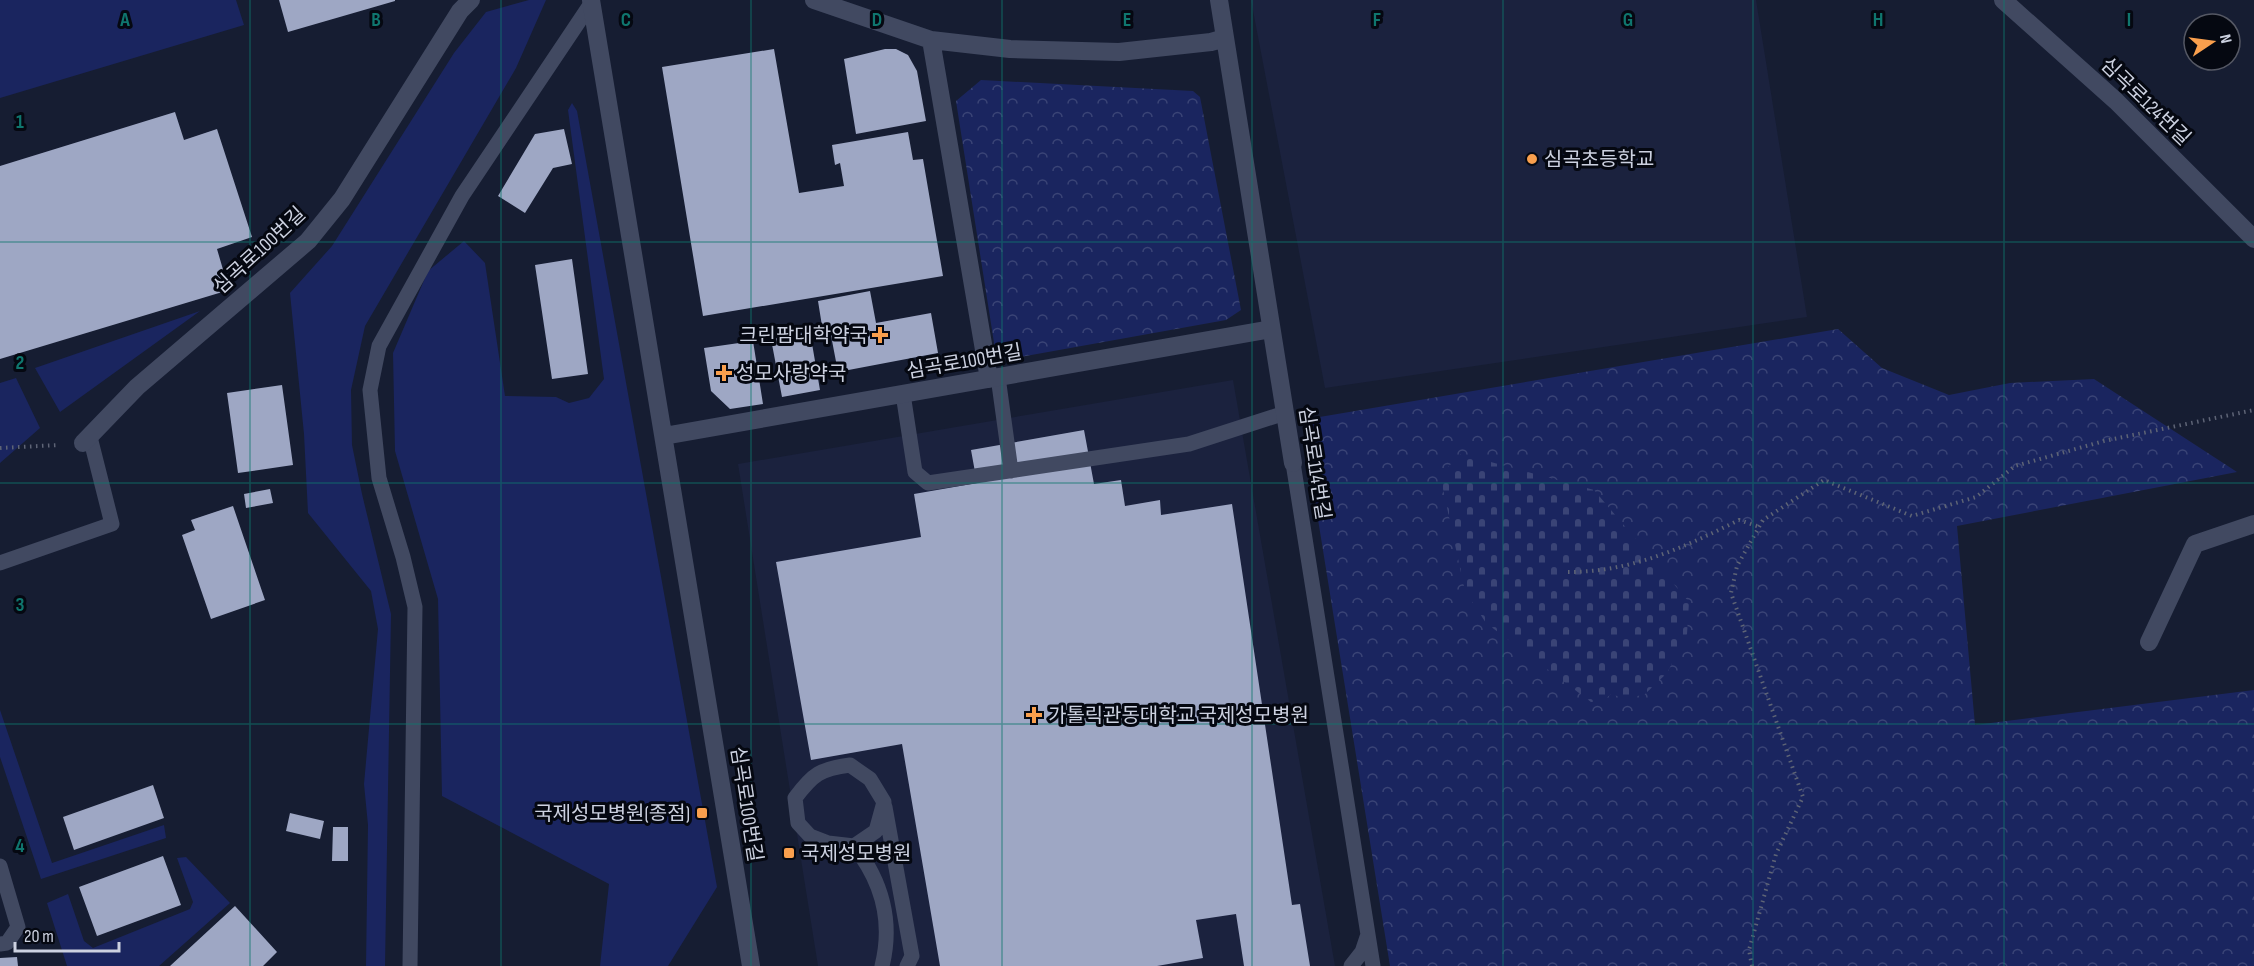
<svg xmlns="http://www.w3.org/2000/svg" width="2254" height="966" viewBox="0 0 2254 966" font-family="'Sofia Sans Condensed','Noto Sans KR',sans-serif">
<defs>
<pattern id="forest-crowns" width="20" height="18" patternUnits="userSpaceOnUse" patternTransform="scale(1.5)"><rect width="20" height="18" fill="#1a255f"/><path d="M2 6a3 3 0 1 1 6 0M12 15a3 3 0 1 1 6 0" fill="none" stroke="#3a4476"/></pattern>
<pattern id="cemetery-stones" width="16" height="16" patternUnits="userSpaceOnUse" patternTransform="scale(1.5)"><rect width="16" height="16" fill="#1a255f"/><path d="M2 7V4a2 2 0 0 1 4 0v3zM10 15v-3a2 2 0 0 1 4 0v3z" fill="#3a4476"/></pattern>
</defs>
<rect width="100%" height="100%" fill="#161d32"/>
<path fill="#1b223e" d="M1251,0H1756L1807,317L1325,388Z
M1233,380L1335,966H818L738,464Z"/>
<path fill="#1a255f" d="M0,0H236L244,25L0,98Z
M529,0H546L516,68L365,326L351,390L352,445L362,494L391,614L385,966H366L368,825L364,784L378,629L371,591L308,513L304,434L290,293L332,246L454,53L486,12Z
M572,103L577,111L717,887L668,966H600L609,884L442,796L438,599L395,451L393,353L428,271L464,241L485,263L505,396L556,397L569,403L589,398L604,379L568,110Z
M200,311L60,412L35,368Z
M16,378L40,428L0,463V383Z
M0,710L52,863L164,825L166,838L41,879L0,757Z
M186,857L230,903L159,966H67L47,903L68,894L84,941L93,948L190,909L193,902L177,858Z"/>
<path fill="url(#forest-crowns)" d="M981,80L1193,91L1200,97L1241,310L1226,320L1009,359L995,349L956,101Z
M1838,329L1882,368L1949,395L2010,383L2094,379L2237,472L1957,526L1975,725L2254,690V966H1390L1302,420Z"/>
<path fill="url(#cemetery-stones)" d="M1461,454L1594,490L1689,602L1687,634L1667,673L1644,695L1623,698L1611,694L1604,700L1591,702L1486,623L1465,591L1440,475Z"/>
<path fill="#9ea7c4" d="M279,0H395V1L288,32Z
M774,49L799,193L844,186L840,163L835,165L832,145L908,132L913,160L923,159L943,276L703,316L662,67Z
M885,49H896L908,55L917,71L926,121L856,134L844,59Z
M175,112L184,140L217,129L252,237L217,249L229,290L0,359V166Z
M564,129L572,164L553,168L525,213L498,196L535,134Z
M572,259L588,374L552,379L535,265Z
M870,291L876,323L931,313L938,353L838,372L829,325L822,326L818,301Z
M810,332L820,390L782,397L771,339Z
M753,341L763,404L730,409L711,391L704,348Z
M282,385L293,465L238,473L227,393Z
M1084,430L1094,484L1121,480L1125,506L1160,500L1161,515L1232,504L1292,905L1300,904L1310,966H1244L1236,914L1196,920L1203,958L1157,966H940L902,744L811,760L776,562L921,537L914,494L977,483L971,450Z
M270,489L273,503L246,508L244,494Z
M233,506L265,600L211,619L182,535L195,530L191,520Z
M153,785L164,818L74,850L63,817Z
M290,813L324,821L320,839L286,831Z
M333,827H348V861H332Z
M163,856L181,905L97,936L79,887Z
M235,906L277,952L263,966H170Z
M17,957L18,966H0V958Z"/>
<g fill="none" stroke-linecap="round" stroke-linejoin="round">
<path stroke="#5e6476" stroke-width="4" stroke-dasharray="1.5 4.5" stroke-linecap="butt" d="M0,448L59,445
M1568,572C1631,572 1683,548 1739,520L1760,527
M1752,966L1749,950L1776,854L1803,797L1731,593L1737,566L1763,520L1824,480L1912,516L1976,497L2015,466L2104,441L2254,410"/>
<path stroke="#414961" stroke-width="15" d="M998,377L1011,471
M903,394L915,472L928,483L1189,444L1285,413
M1293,463L1373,966
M0,563L112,524L90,437
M850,765L870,779L884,802L876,831L854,846L828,843L810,836L798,823L795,798C813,774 820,769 850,765Z
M885,807L912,956L907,966
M854,846C882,881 893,922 882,966
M0,866L18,927L7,943L0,944
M410,966L415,607L403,557L379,478L370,390L379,346L462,196L592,2
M1351,966L1362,952L1367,937"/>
<path stroke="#414961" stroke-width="18" d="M591,0L751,966
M814,0L931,40L1010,49L1119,52L1211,42L1225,38
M1219,0L1293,463
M2003,0L2116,101L2254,239
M931,40L989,379
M664,436L1271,329
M83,443L137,387L308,241L342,199L460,11L471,0
M2149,642L2195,544L2254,524"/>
</g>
<path fill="none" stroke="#0f766e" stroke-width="1.5" stroke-opacity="0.55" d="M250,0V966M501,0V966M751,0V966M1002,0V966M1252,0V966M1503,0V966M1753,0V966M2004,0V966M0,242H2254M0,483H2254M0,724H2254"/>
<g fill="#f99f4d" stroke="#050811" stroke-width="2">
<circle cx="1532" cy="159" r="6"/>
<path d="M877 326h6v6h6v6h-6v6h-6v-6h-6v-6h6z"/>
<path d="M721 364h6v6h6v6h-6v6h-6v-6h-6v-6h6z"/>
<path d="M1031 706h6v6h6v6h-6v6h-6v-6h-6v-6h6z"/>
<rect x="696" y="807" width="12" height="12" rx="3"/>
<rect x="783" y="847" width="12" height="12" rx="3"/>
</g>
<g text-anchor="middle" stroke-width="6" stroke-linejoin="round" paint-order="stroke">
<g font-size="20" fill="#ccd1e0" stroke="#050811">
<text transform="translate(2146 101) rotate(44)" y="7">심곡로124번길</text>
<text transform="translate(259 250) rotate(-43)" y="7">심곡로100번길</text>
<text transform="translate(964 361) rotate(-10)" y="7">심곡로100번길</text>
<text transform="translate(1315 463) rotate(81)" y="7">심곡로114번길</text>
<text transform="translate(747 804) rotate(81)" y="7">심곡로100번길</text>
</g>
<g font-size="20" fill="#ccd1e0" stroke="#050811" text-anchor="start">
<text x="1544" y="166">심곡초등학교</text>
<text x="868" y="342" text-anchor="end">크린팜대학약국</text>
<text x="736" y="380">성모사랑약국</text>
<text x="1048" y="722">가톨릭관동대학교 국제성모병원</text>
<text x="690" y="820" text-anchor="end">국제성모병원(종점)</text>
<text x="801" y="860">국제성모병원</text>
</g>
</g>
<g font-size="20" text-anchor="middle" font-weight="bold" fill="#0f766e" stroke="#050811" stroke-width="6" stroke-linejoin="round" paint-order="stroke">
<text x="125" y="26">A</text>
<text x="376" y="26">B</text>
<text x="626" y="26">C</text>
<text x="877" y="26">D</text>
<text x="1127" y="26">E</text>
<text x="1377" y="26">F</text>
<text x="1628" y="26">G</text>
<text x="1878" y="26">H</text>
<text x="2129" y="26">I</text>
<text x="20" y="128">1</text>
<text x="20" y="369">2</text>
<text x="20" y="611">3</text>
<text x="20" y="852">4</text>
</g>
<g transform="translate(2212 42) rotate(77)"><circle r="28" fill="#050811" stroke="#555864" stroke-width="1.5"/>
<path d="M0-4.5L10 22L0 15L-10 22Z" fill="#f99f4d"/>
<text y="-9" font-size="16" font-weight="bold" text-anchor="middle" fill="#ccd1e0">N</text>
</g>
<path d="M15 942v9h104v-9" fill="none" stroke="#ccd1e0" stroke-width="3"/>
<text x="24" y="942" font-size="18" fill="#ccd1e0" stroke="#050811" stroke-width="4.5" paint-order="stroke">20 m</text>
</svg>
